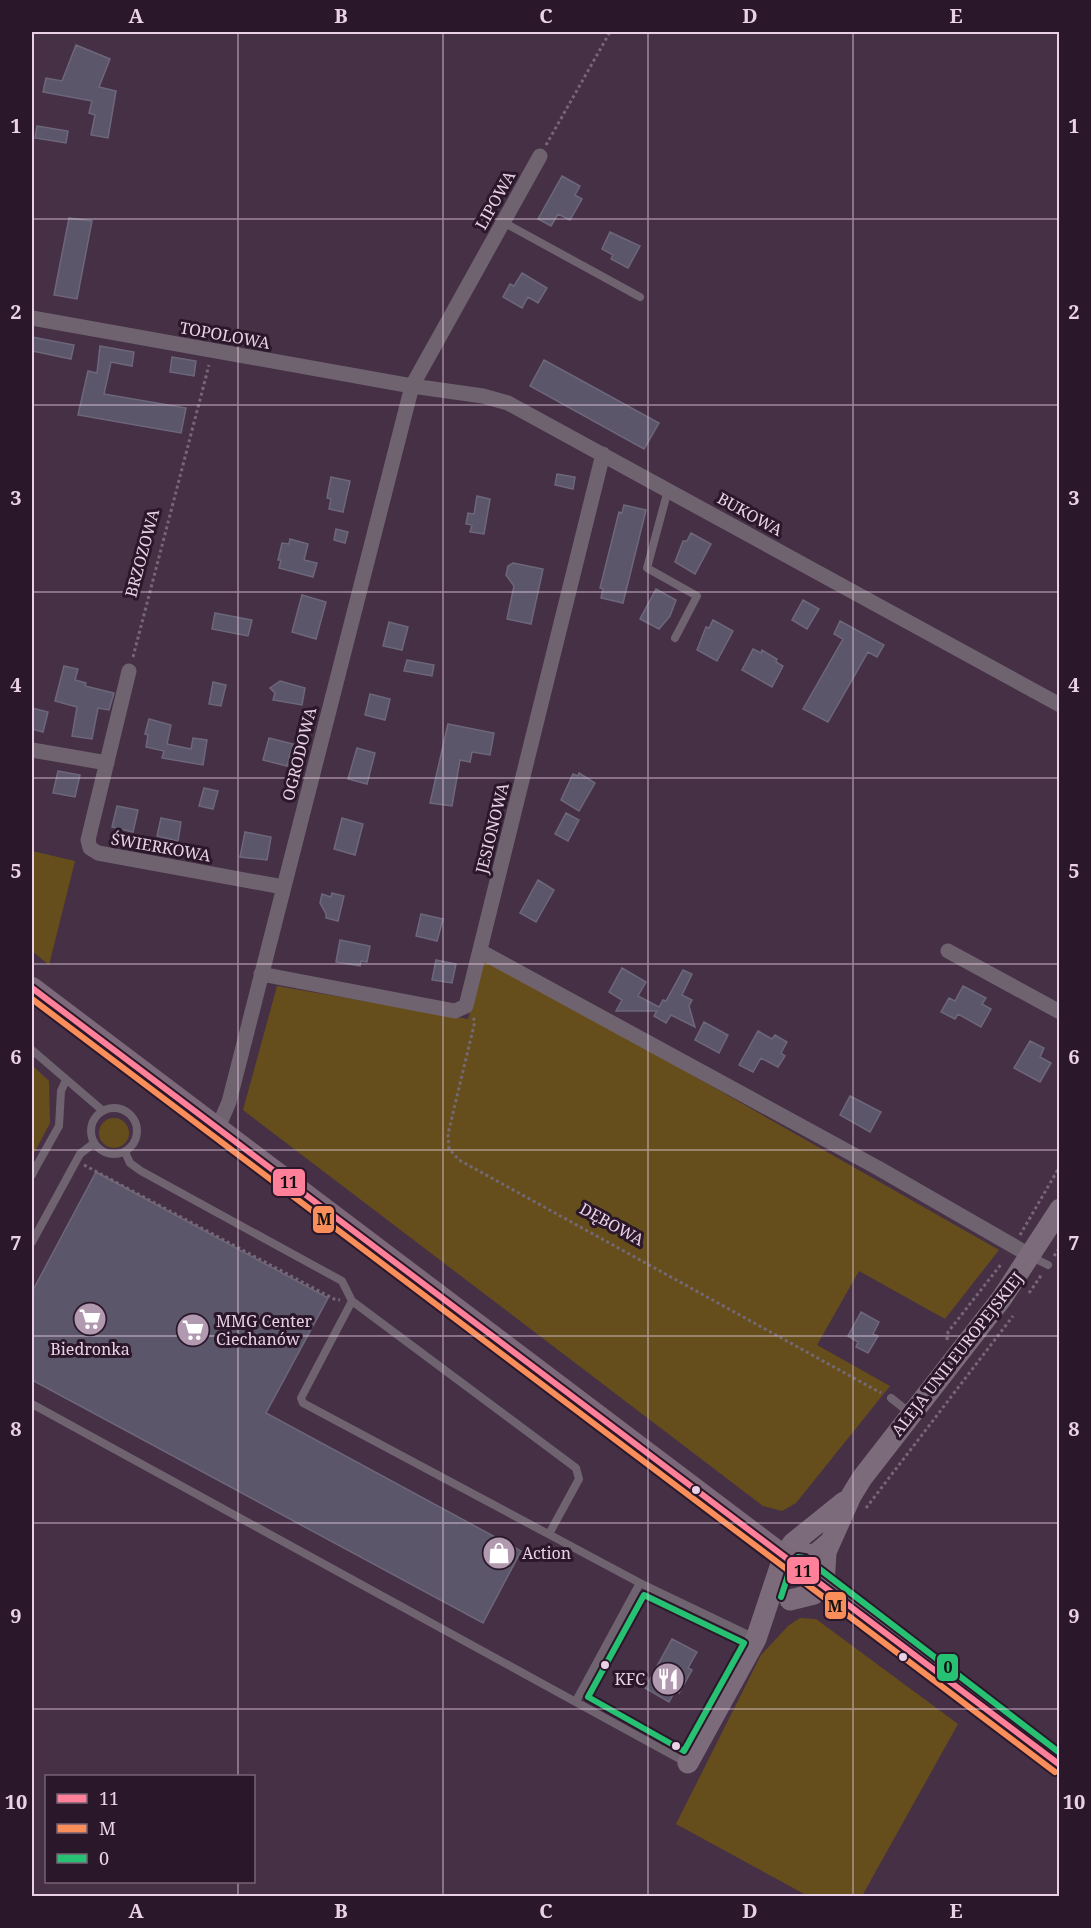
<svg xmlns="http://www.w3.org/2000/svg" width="1091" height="1928" viewBox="0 0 1091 1928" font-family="'Noto Serif',serif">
<rect width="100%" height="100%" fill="#463046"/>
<path fill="#654e1b" d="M32,851L75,861L49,965L32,951Z
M485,957L999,1250L945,1319L859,1271L817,1345L890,1386L796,1503L782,1511L763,1506L243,1110L277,986L468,1019Z
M32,1065L49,1081L50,1123L32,1157Z
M99 1133a15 15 0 1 1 30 0a15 15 0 1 1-30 0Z
M800,1618L816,1619L958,1724L862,1896H808L676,1824L761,1655L788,1626Z"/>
<path fill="#5c566a" stroke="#6d677b" stroke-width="1.5" d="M76,45L110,59L99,87L116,91L108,138L91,135L95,115L89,113L92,101L43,92L46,78L62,81Z
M37,126L68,131L66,143L35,138Z
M562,176L580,186L575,195L582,199L570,220L558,214L551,226L538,219Z
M69,218L92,221L77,299L54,295Z
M610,232L640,246L628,268L611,259L613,255L602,249Z
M522,273L547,288L538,303L528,297L522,308L503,297L510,284L514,286Z
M32,337L74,345L71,359L32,351Z
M100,346L134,352L132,366L111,362L104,394L186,408L181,433L78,415L88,371L97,373Z
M172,357L196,361L194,376L170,372Z
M544,360L659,423L644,449L530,386Z
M557,474L575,477L573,489L555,485Z
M331,477L350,481L343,512L329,509L331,499L327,498Z
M477,496L490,499L484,534L470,532L472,525L466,524L468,513L474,514Z
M624,505L646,510L623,603L601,598L603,589L600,588L619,512L622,513Z
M336,529L348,532L345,543L334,540Z
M691,533L711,544L695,574L675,562L683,541H687Z
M290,539L308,544L304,560L317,563L313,577L279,568L281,560H278L282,543L289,544Z
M513,563L543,569L531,624L507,619L514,586L506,575L508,566Z
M656,589L676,600L670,616L659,629L640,619Z
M302,595L326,602L316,639L292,632Z
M803,600L819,609L807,629L792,620Z
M215,613L252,620L248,636L212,629Z
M713,620L733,631L717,661L697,650L706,627L709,628Z
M840,621L884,645L877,657L868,652L828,722L803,709L843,639L834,634Z
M389,622L408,627L402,650L383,646Z
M753,649L761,653L762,650L777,659L776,662L783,666L772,687L742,670Z
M407,660L434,665L432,676L404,671Z
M64,666L78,669L75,680L86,683L85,686L114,693L109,710L98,708L92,739L72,736L77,707L55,701Z
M280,681L305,688L302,705L273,700L275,693L270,688Z
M213,682L226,685L221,706L209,704Z
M370,694L390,699L385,720L365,715Z
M32,708L48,712L43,732L32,729Z
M149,719L171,725L167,744L191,749L193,738L207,740L203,765L162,758L164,751L146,747L148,735L145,734Z
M448,724L494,733L490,755L472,752L470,762L460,760L452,806L430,803Z
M269,738L293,744L287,766L263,760Z
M357,748L375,753L367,784L348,779Z
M58,771L80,775L75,797L53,793Z
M579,773L595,783L579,811L561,800L573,774L578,776Z
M204,788L218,791L213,809L199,806Z
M117,806L138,810L133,832L112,827Z
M566,813L579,820L568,841L555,834Z
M161,818L181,822L178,841L157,836Z
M342,818L363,824L355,855L334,849Z
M245,832L271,837L267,860L240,857Z
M538,880L554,890L536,922L520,913Z
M332,893L344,896L338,921L326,918V914L320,903L322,894L331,897Z
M421,914L443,919L437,941L416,936Z
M340,940L370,946L367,962L361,961L360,966L336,962Z
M436,960L456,964L452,983L432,980Z
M622,968L646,982L638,996L659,1007L663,1000L666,1001L683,970L692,974L682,995L692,1000L689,1006L695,1027L671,1015L666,1023L654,1016L657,1011H616L622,1000L609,992Z
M963,986L986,998L982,1004L991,1009L981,1027L958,1014L955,1019L941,1012L949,998L955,1001Z
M704,1022L728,1035L719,1053L695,1040Z
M758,1031L772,1039L775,1035L787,1042L781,1053L785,1056L778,1067L761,1058L753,1072L739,1065Z
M1030,1041L1044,1048L1040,1057L1051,1063L1040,1082L1014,1068Z
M850,1096L881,1112L870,1132L840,1115Z
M96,1172L328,1298L266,1413L521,1551L483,1623L32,1380V1292Z
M861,1312L879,1322L873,1334L878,1336L868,1353L856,1347L858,1342L848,1336Z
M672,1639L697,1652L688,1668L692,1670L679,1693L675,1691L669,1702L645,1688Z"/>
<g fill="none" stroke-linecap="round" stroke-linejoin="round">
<path stroke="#756774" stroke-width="3" stroke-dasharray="3 3" stroke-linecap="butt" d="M546,145L610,32
M133,657L209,365
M473,1018L475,1021L448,1134L449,1149L459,1160L881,1393
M84,1165L334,1299L340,1300
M1020,1235L1060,1166
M1054,1256L1060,1247
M1029,1293L1042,1274
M947,1340L948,1332L1002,1263
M866,1508L1013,1316"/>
<path stroke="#706370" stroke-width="8" d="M503,222L640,297
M668,490L647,568L697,596L675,638
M32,1050L102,1110
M91 1131a23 23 0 1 1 46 0a23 23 0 1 1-46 0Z
M125,1152L130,1163L141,1171L342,1281L352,1301
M32,1165L36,1167L59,1126L61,1091L66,1080
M32,1175L36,1167
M32,1242L80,1154L94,1143
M1032,1257L1048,1265
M891,1398L910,1413
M32,1404L687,1763
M549,1534L579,1479L576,1468L352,1301L301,1398L303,1403L640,1583L755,1638
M576,1701L640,1583"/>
<path stroke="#706370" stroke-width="15" d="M32,318L412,386L483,396L508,403L1060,705
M129,671L88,840L90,848L98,853L283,887
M32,750L107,763
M480,951L878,1168L1031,1256
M948,951L1060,1012
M261,974L455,1011L466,1006L603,454
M217,1130L229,1102L412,386L540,156"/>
<path stroke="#7c6c7b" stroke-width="21" d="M784,1555L816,1554L830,1542
M790,1600L814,1594L824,1585L826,1552L851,1496L862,1478L1002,1298L1060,1209
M688,1763L756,1639L784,1555L793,1543L844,1502"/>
<path stroke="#7b697a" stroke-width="22" d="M32,988L1060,1765"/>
<g stroke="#2a182a" stroke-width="10">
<path id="bus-1" d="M32,988L1060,1765"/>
</g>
<g stroke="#2a182a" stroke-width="10">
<path id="bus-2" d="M32,999L1055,1772"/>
</g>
<g stroke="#2a182a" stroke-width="10">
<path id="bus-3" d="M644,1595L744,1643L684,1751L588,1697Z
M781,1597L792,1563L798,1557L805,1558L1060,1753"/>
</g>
<use href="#bus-1" stroke="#ff8098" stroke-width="6"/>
<use href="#bus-2" stroke="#fa8e5a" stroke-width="6"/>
<use href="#bus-3" stroke="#26c172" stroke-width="6"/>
</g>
<path fill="none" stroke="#ead1e8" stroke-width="1.5" stroke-opacity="0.55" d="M238,32V1776M443,32V1896M648,32V1896M853,32V1896M32,219H1060M32,405H1060M32,592H1060M32,778H1060M32,964H1060M32,1150H1060M32,1336H1060M32,1523H1060M32,1709H1060M238,1882V1896"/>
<defs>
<g id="supermarket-disc" transform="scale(1.725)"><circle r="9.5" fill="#b199af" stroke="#2a182a"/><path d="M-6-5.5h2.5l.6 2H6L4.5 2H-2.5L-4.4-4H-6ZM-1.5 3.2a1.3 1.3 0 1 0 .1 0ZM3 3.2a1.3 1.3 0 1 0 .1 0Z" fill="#fff"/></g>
<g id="shop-disc" transform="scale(1.725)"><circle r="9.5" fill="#b199af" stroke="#2a182a"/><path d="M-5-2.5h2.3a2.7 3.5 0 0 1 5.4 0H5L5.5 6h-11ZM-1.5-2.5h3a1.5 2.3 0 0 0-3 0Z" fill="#fff"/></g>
<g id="restaurant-disc" transform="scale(1.725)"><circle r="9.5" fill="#b199af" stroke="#2a182a"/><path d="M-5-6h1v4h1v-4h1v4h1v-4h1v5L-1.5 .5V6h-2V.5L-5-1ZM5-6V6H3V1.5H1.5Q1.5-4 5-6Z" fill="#fff"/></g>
</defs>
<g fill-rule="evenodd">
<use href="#supermarket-disc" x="90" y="1319"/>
<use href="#supermarket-disc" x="193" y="1330"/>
<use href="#shop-disc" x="499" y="1553"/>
<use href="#restaurant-disc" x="668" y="1679"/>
</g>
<g fill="#ead1e8" stroke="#2a182a" stroke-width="2">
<circle cx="696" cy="1490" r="5"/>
<circle cx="903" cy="1657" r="5"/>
<circle cx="605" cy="1665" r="5"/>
<circle cx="676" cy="1746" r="5"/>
</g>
<g text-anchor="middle" stroke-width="6" stroke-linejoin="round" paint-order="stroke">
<g font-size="16" fill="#ead1e8" stroke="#2a182a">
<text transform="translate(495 200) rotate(-61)" y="6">LIPOWA</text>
<text transform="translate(225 335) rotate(10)" y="6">TOPOLOWA</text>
<text transform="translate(750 514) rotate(29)" y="6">BUKOWA</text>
<text transform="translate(142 553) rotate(-75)" y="6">BRZOZOWA</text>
<text transform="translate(299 754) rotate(-76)" y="6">OGRODOWA</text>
<text transform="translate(492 828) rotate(-76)" y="6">JESIONOWA</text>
<text transform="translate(161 847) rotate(10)" y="6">ŚWIERKOWA</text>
<text transform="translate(612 1224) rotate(29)" y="6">DĘBOWA</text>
<text transform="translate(957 1354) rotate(-52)" y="6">ALEJA UNII EUROPEJSKIEJ</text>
</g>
<g font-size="16" fill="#ead1e8" stroke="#2a182a" text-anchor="start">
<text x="216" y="1327">MMG Center<tspan x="216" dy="18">Ciechanów</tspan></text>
<text x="90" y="1355" text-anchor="middle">Biedronka</text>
<text x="522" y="1559">Action</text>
<text x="645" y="1685" text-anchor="end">KFC</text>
</g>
</g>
<g stroke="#2a182a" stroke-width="2">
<rect x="272" y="1168" width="34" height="29" rx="6" fill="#ff8098"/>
<rect x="312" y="1205" width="23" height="29" rx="6" fill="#fa8e5a"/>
<rect x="786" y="1556" width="34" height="29" rx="6" fill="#ff8098"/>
<rect x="824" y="1591" width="23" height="29" rx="6" fill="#fa8e5a"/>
<rect x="936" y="1653" width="23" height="29" rx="6" fill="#26c172"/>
</g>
<g font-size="16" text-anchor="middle" font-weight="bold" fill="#111">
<text x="289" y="1188">11</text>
<text x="324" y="1225">M</text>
<text x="803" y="1577">11</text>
<text x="835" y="1612">M</text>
<text x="948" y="1673">0</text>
</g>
<rect width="1091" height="1928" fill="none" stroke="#2a182a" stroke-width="66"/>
<rect x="45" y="1775" width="210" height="108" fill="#2a182a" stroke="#776276" stroke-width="1.5"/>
<rect x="57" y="1794" width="30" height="9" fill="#ff8098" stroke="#776276" stroke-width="1.5"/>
<text x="99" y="1805" font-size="18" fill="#ead1e8">11</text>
<rect x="57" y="1824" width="30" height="9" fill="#fa8e5a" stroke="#776276" stroke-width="1.5"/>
<text x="99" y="1835" font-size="18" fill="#ead1e8">M</text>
<rect x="57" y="1854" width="30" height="9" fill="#26c172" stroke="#776276" stroke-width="1.5"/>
<text x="99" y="1865" font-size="18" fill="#ead1e8">0</text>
<rect x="33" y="33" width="1025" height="1862" fill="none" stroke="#ead1e8" stroke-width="2"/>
<g font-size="20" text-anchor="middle" font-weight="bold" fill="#ead1e8">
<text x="136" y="23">A</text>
<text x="341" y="23">B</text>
<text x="546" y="23">C</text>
<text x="750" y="23">D</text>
<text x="956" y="23">E</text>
<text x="16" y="133">1</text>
<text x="1074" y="133">1</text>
<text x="16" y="319">2</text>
<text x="1074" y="319">2</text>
<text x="16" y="505">3</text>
<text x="1074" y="505">3</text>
<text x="16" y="692">4</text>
<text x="1074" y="692">4</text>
<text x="16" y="878">5</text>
<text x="1074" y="878">5</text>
<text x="16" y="1064">6</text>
<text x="1074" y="1064">6</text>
<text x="16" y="1250">7</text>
<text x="1074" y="1250">7</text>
<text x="16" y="1436">8</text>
<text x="1074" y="1436">8</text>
<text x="16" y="1623">9</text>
<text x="1074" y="1623">9</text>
<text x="16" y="1809">10</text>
<text x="1074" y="1809">10</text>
<text x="136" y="1918">A</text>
<text x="341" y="1918">B</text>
<text x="546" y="1918">C</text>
<text x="750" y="1918">D</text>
<text x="956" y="1918">E</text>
</g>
</svg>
